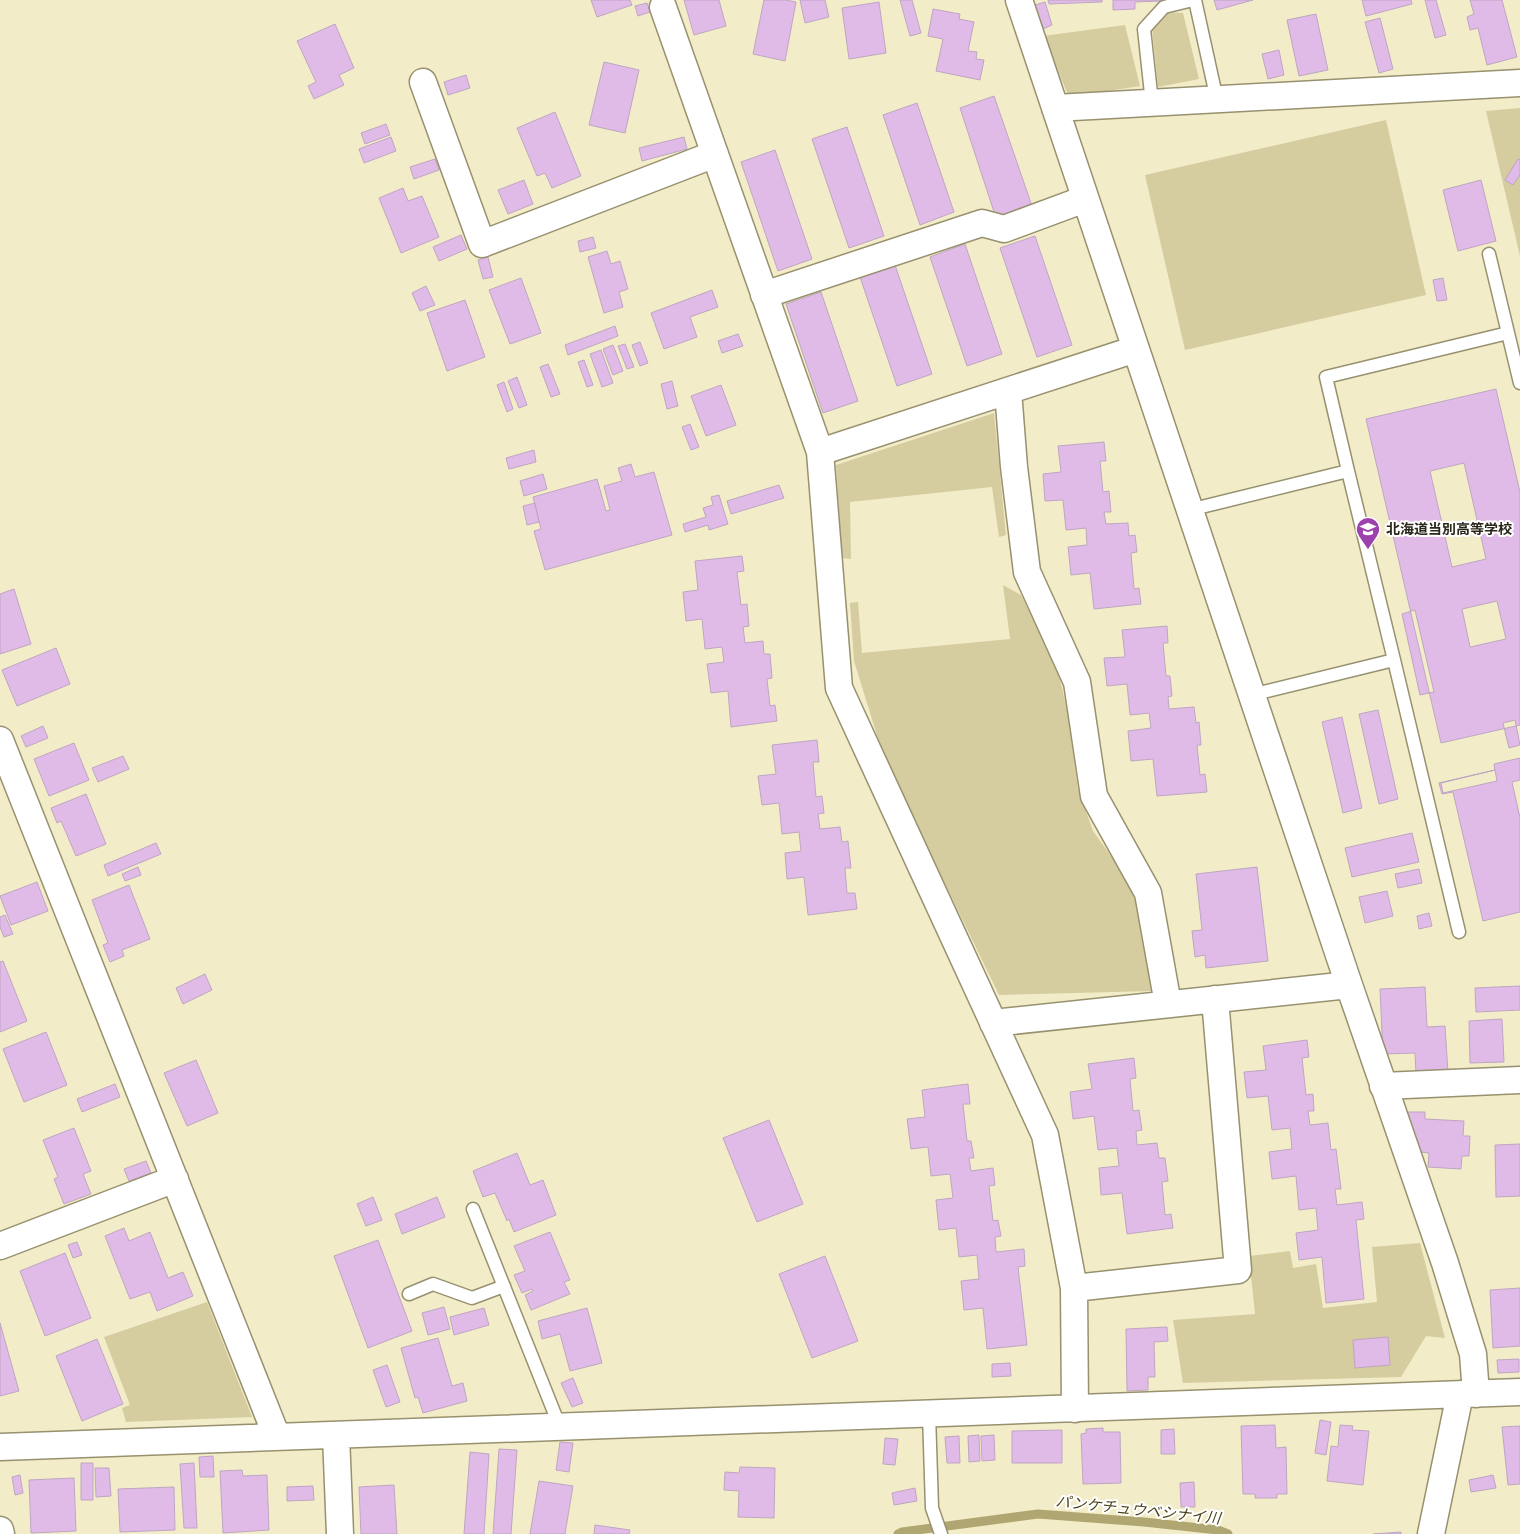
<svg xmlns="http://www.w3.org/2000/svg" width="1520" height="1534" viewBox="0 0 1520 1534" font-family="'DM Sans','Noto Sans JP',sans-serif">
<rect width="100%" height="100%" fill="#f3ecc8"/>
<path fill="#d5cca0" d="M1166,12L1183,13L1199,79L1158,87L1152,28Z
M1125,25L1140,86L1069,97L1043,36Z
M1520,108V256L1486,111Z
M1386,120L1426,295L1185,350L1145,175Z
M994,413L1006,535L999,537L992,487L850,502L851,559L842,558L836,465Z
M1003,585L1021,595L1058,670L1067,710L1078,789L1093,831L1126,877L1146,929L1152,991L999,995L884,758L854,661L850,603L858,602L862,653L1010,639Z
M1420,1243L1445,1338L1426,1336L1401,1377L1183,1383L1173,1320L1255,1314L1249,1256L1290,1251L1293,1268L1316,1264L1323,1308L1377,1302L1372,1247Z
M207,1302L252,1417L126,1422L122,1408L130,1405L104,1337Z"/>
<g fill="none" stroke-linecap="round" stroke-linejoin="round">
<path stroke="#b0a671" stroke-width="9" d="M898,1534L902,1532L1038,1514L1144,1522L1218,1530L1228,1534"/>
</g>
<path fill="#e1bbe7" stroke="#bea6c2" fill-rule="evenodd" d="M591,0H630L632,5L597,17Z
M684,0H719L726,26L694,35Z
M764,0H786L796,2L785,61L753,54Z
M800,0H825L829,17L805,23Z
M900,0H912L921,33L910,36Z
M1048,0H1102V2L1049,4Z
M1113,0H1162V1L1135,2V9L1113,10Z
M1214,0H1253L1217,10Z
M1362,0H1411L1412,4L1366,16Z
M1425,0H1436L1446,35L1435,38Z
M1470,0H1502L1517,57L1487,65L1478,28L1470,30L1467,17L1474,14Z
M879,2L886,53L849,59L842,8Z
M1045,2L1052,25L1043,29L1035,5Z
M647,3L650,12L638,16L635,6Z
M933,9L960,14L959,19L974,22L968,51L977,52L976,59L984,60L980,80L936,71L943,39L928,36Z
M1316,14L1328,70L1299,76L1287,20Z
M1380,18L1393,69L1379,73L1365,22Z
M335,24L354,68L339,75L344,85L314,99L308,86L316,82L297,41Z
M1279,50L1284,75L1268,79L1262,54Z
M604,62L639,70L625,133L589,125Z
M466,75L470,88L448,95L444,82Z
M994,96L1032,206L996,218L960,108Z
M917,103L954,212L920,225L883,115Z
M555,112L581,176L552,188L545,173L537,176L517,128Z
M386,124L390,135L365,144L361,133Z
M847,127L884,236L849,248L812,139Z
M391,137L396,151L364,163L359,149Z
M684,137L687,149L642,161L639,148Z
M775,150L812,259L778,271L741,162Z
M435,159L439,170L414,179L410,167Z
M1518,159L1520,160V175L1513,185L1505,180Z
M524,180L533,204L508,214L498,190Z
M1481,180L1496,241L1458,251L1443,190Z
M403,188L408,201L422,196L439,237L401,253L379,198Z
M461,235L467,249L439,261L433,247Z
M1035,236L1072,345L1037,357L1000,248Z
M593,237L596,248L580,252L578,241Z
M965,244L1002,354L967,366L930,257Z
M607,251L611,264L620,261L628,289L619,292L623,307L604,313L588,257Z
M488,257L493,277L483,279L478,260Z
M895,265L932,374L897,386L860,277Z
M521,278L541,333L510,344L489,290Z
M1443,278L1447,300L1437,301L1433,280Z
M426,286L435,305L420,311L412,293Z
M712,290L718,307L690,317L697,337L664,349L651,313Z
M821,292L858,401L823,413L786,304Z
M465,300L485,357L447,371L427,313Z
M615,326L618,336L568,355L565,345Z
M738,334L743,346L722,353L718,341Z
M640,342L648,363L640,366L632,345Z
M625,344L634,367L627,369L618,346Z
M613,345L623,371L613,375L603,349Z
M601,350L613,383L602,387L590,354Z
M584,360L593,385L587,387L578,362Z
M548,364L560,394L551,397L540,367Z
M517,377L527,405L519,408L508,381Z
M672,381L678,406L667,409L661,384Z
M504,382L513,409L507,412L497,385Z
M721,385L736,425L706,436L691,396Z
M1496,389L1520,492V725L1441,743L1366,419ZM1464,463L1486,559L1452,567L1430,471ZM1497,601L1506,639L1470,647L1462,609Z
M690,424L699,447L691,450L682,427Z
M1104,442L1106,461H1100L1103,492L1109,491L1111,512H1104L1106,524L1128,523L1129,536L1135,535L1137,552L1131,553L1134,589L1139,588L1141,604L1094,609L1090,573L1071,575L1068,547L1087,545L1086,528L1066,530L1063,500L1045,501L1043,474L1061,472L1058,446Z
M534,450L536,462L509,469L506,458Z
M631,464L635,477L654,472L672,535L545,570L534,531L541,529L533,497L597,479L606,511L610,510L604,486L622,481L618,468Z
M543,474L547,489L524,496L520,481Z
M779,485L784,498L731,514L727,501Z
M719,495L728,524L709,530L708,525L685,532L683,524L706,517L703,508L713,505L711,497Z
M535,503L539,522L527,525L523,506Z
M742,556L744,571L737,572L741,605L747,604L749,626L743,627L745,643L763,641L764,654H770L772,678L767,679L770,706L775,705L777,721L731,727L728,691L711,693L707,664L724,662L722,647L705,649L702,619L686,621L683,592L698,590L695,561Z
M14,589L31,644L0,654V594Z
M1415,610L1434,692L1420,695L1402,614Z
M1167,626L1168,643H1163L1166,676H1170L1172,696L1168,697L1169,709L1194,707L1196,723L1199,722L1201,745H1197L1200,775L1205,774L1207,792L1157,796L1153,759L1131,761L1128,731L1151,728L1149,713L1130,715L1127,684L1107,686L1104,658L1125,657L1122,630Z
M56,648L70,684L17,706L2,670Z
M1378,710L1398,799L1379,804L1359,714Z
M1342,717L1362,808L1343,813L1322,722Z
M1515,720L1520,745L1509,748L1503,723Z
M43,726L48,738L26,747L21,736Z
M817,740L819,762H813L816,797L822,796L824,813L818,814L820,829L840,827L842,842L848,841L851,868H845L847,893H855L857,909L808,915L804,877L787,879L785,853L801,851L799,832L782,834L779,803L762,805L758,776L776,774L772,745Z
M74,743L89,780L49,796L34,759Z
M123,756L129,769L98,782L92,768Z
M1520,758V780L1512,782L1520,818V912L1483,921L1453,792L1442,794L1439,783L1495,770L1494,764Z
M1495,770L1497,781L1443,793L1441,783Z
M86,794L106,844L76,856L61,821L57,823L51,808Z
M1412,833L1419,862L1352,877L1345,848Z
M156,843L161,854L108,876L104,865Z
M138,867L141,875L125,881L122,874Z
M1257,867L1268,961L1206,968L1205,955L1195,957L1192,931L1202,930L1196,874Z
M1419,869L1422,883L1398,888L1395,874Z
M37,882L48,911L11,925L0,896Z
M129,885L150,939L122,950L124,956L110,962L103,945L108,943L92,900Z
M1387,891L1393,916L1365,923L1359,897Z
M1429,913L1432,926L1419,929L1417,916Z
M5,915L13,934L4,937L0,927V917Z
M3,961L27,1021L0,1032V962Z
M205,974L212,990L183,1004L176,988Z
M1520,986V1010L1476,1012L1475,988Z
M1425,987L1427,1027L1445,1026L1448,1073L1416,1074L1415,1053L1383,1054L1380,989Z
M1502,1019L1504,1062L1470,1063L1469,1021Z
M46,1032L67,1085L24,1102L3,1049Z
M1307,1040L1309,1057L1302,1058L1306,1095L1313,1094L1314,1111H1308L1310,1125L1328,1123L1331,1150L1336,1149L1341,1189H1335L1337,1205L1362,1202L1364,1219L1356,1220L1364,1299L1326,1303L1322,1257L1299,1260L1296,1233L1318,1230L1316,1208L1299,1210L1296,1176L1272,1179L1269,1152L1292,1149L1290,1128L1272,1130L1268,1096L1247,1098L1244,1072L1266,1070L1263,1046Z
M1134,1058L1136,1078L1130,1079L1133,1111L1139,1110L1142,1130L1136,1131L1137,1145L1157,1143L1159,1158H1165L1168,1181L1162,1182L1165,1215L1171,1214L1173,1228L1127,1234L1122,1193L1101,1195L1099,1168L1119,1166L1117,1148L1098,1150L1094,1116L1073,1119L1070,1092L1092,1089L1088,1064Z
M196,1060L218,1113L187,1126L164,1073Z
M115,1084L120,1097L82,1112L77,1099Z
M968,1084L970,1104H963L967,1141H971L974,1158H969L971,1171L993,1168L995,1185L989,1186L993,1221L998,1220L1001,1236L995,1237L996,1252L1024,1249L1025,1266L1018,1267L1027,1345L987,1349L983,1308L964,1310L961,1281L979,1279L977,1255L959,1257L956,1228L939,1230L936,1200L953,1198L950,1174L931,1176L928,1147L911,1149L907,1119L925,1117L922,1090Z
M1406,1112H1425V1119L1464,1121L1463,1136H1470L1469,1156H1462L1461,1169L1428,1167L1429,1153L1420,1152Z
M769,1120L803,1204L757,1222L723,1138Z
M74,1128L91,1171L83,1174L91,1194L64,1204L54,1179L58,1177L43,1140Z
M1520,1144V1196L1496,1197L1495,1145Z
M517,1153L530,1185L543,1180L556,1215L514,1232L509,1219L507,1221L495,1193L483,1197L473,1171Z
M146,1161L151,1173L129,1181L124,1169Z
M373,1197L382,1220L366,1226L357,1204Z
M437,1197L445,1217L402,1234L395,1214Z
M124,1228L129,1241L150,1232L168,1278L183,1272L193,1296L157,1311L150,1292L130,1299L105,1236Z
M550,1232L570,1280L564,1282L570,1294L531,1310L525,1295L533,1291L532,1289L522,1293L514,1275L525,1271L514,1246Z
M378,1240L412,1331L368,1348L334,1256Z
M77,1242L82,1255L73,1258L68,1245Z
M65,1253L91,1318L45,1336L20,1271Z
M825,1256L858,1341L812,1358L779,1274Z
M1520,1288V1346L1493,1348L1490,1290Z
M444,1307L450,1329L428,1335L422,1313Z
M484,1308L489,1325L454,1335L450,1317Z
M587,1308L602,1363L570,1371L560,1334L542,1339L538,1321Z
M0,1323L19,1391L0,1396Z
M1167,1327L1168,1341L1154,1342L1155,1377H1148V1390L1127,1391L1126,1329Z
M1388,1337L1390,1365L1355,1368L1353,1340Z
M438,1338L452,1386L463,1383L467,1401L423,1413L418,1397L415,1398L401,1348Z
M97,1339L123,1404L82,1421L56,1356Z
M1519,1359V1372L1498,1373L1497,1360Z
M1010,1363L1011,1376L992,1377V1364Z
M387,1365L400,1402L386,1407L373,1370Z
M573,1378L583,1403L572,1407L561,1383Z
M1320,1420L1331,1422L1326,1455L1315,1453Z
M1275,1425L1276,1448L1286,1447L1287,1494H1277V1498H1255V1494H1243L1241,1426Z
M1340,1425L1353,1426L1352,1430L1369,1431L1363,1485L1327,1481L1331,1446L1338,1447Z
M1520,1426V1484L1508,1485L1502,1427Z
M1103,1428V1432H1120L1121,1483L1083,1484L1081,1434L1086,1433V1429Z
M1174,1429L1175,1454H1161V1430Z
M1062,1430V1463H1012V1431Z
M979,1435L980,1461L969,1462L968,1436Z
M994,1435L995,1460L982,1461L981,1436Z
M959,1436L960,1463H947L945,1437Z
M885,1438L898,1439L895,1465L883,1464Z
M560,1442L573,1443L569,1472L556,1470Z
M499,1449L517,1450L511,1534H493Z
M470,1452L489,1454L484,1534H464Z
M213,1456L214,1477H200L199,1457Z
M81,1463H93V1500H81Z
M194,1463L197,1528H184L180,1464Z
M740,1467L775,1468L774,1518L738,1517L739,1491L724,1490L725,1472L739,1473Z
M95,1468H109L111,1496L96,1497Z
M242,1470L243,1476L267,1475L269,1530L223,1533L220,1471Z
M20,1475L23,1493L15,1495L12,1477Z
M1493,1475L1496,1488L1471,1492L1469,1480Z
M74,1478L76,1531L31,1533L29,1480Z
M539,1481L573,1486L565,1534H530Z
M1194,1482L1195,1507H1181L1180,1483Z
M394,1485L397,1534H361L359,1487Z
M313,1486L314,1500L287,1501V1487Z
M174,1487L175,1530L120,1532L118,1489Z
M915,1488L917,1501L894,1505L892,1493Z
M595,1525L630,1530L629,1534H594Z
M1401,1532V1534H1373Z"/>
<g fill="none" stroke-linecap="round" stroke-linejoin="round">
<g stroke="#97916f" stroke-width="15">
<path id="lane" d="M1195,0L1217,100
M1152,103L1144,29L1164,7L1193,0
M1489,254L1508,333
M1189,510L1348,471L1326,377L1508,333L1520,383
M1394,660L1459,932
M1251,695L1394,660L1348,471
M473,1209L560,1427
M409,1294L433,1284L472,1298L504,1286
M929,1414L932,1508L941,1534"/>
</g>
<g stroke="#97916f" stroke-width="29">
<path id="street" d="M1019,0L1349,985L1445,1263L1473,1354L1476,1394
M663,7L820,452L1136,349
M423,82L482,244L715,154
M1055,108L1520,83
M764,295L982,223L1004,229L1085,199
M1008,391L1014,467L1027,572L1077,682L1094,796L1148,893L1168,1004
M820,452L839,688L1045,1135L1074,1288L1075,1409
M0,740L277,1437
M993,1023L1349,985
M1383,1086L1520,1080
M0,1246L175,1179
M1074,1288L1238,1270L1215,999
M336,1435L340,1534
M0,1447L1520,1392
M0,1530L1,1534
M1431,1534L1460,1394"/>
</g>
<use href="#lane" stroke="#fff" stroke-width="12"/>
<use href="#street" stroke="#fff" stroke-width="26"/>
</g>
<defs>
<g id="school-pin" transform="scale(1.25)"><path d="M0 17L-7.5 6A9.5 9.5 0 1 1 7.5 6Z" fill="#9d42ad" stroke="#fff"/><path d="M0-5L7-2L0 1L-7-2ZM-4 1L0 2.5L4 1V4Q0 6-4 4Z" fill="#fff"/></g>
</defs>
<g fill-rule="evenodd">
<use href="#school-pin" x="1368" y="529"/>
</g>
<g text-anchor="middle" stroke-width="4" stroke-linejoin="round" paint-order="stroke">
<g font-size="14" font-weight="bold" fill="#2a271a" stroke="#fff" text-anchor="start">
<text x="1386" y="534">北海道当別高等学校</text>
</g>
<g font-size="15" font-style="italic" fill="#4b4319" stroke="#fff">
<text transform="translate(1138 1510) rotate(6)" y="5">パンケチュウベシナイ川</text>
</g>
</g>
</svg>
